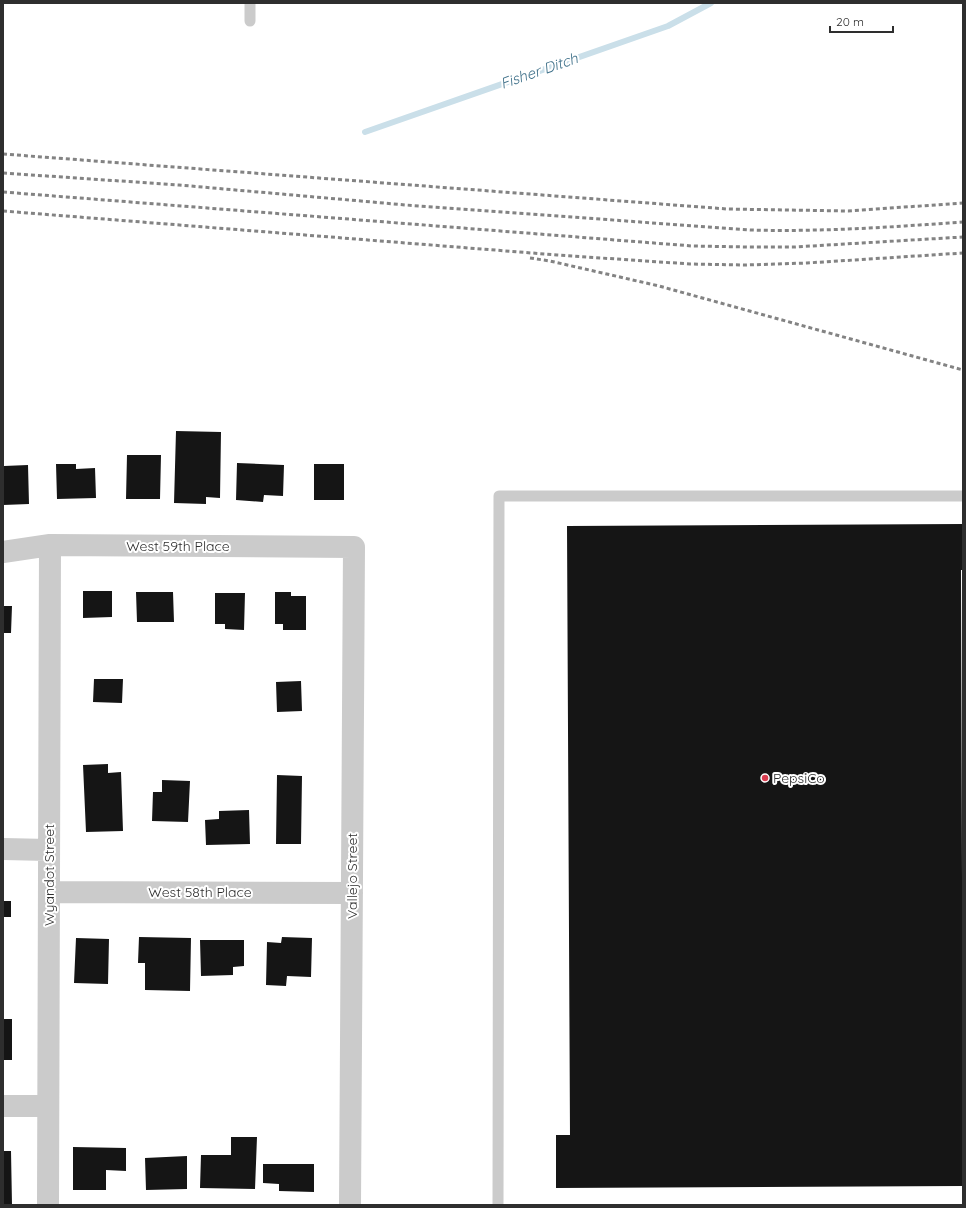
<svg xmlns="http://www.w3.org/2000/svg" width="966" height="1208" viewBox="0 0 966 1208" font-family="Quicksand,sans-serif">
<rect width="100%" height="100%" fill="#fff"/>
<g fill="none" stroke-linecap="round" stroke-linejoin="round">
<path stroke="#cadfe9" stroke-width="6" d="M365,132L668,26L711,3"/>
</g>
<path fill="#151515" d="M176,431L221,432L220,498L206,497V504L174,503Z
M127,455H161L160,499H126Z
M237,463L284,465L283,496L264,495L263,502L236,500Z
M56,464H76V469L95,468L96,498L57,499Z
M314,464H344V500H314Z
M28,465L29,504L3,505L4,466Z
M963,524V570H961L963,1186L556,1188V1135H570L567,526Z
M83,591H112V617L83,618Z
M136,592H173L174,622H137Z
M275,592H291V596H306V630H283V624H275Z
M215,593H245L244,630L225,629V624H215Z
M3,606H12L11,633H3Z
M94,679H123L122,703L93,702Z
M301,681L302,711L277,712L276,682Z
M108,764V773L121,772L123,831L86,832L83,765Z
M277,775L302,776L301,844H276Z
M162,780L190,781L188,822L152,821L153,792H162Z
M249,810L250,844L206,845L205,820L219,819V811Z
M3,901H11V917H3Z
M139,937L191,938L190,991L145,990V963H138Z
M282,937L312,938L311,977L287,976L286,986L266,985L267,942L281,943Z
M76,938L109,939L108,984L74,983Z
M200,940H244V966L233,967V975L201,976Z
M3,1019H12V1060H3Z
M231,1137H257L255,1189L200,1188L201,1155H231Z
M73,1147L126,1148V1171L106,1170V1190H73Z
M3,1151H11L12,1205H3Z
M187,1156V1189L146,1190L145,1158Z
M263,1164H314V1192L279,1191V1184L263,1183Z"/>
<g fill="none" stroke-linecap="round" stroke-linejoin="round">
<path stroke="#cbcbcb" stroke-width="11" d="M250,3V21
M498,1205L499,496H963"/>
<path stroke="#cbcbcb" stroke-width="22" d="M3,552L50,545L354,547L350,1205
M3,849L49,850
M49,892L352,893
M3,1106H48
M48,1205L50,545"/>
<path stroke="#838383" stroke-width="3" stroke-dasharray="4 3" stroke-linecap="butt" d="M3,154L727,209L848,211L963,203
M3,173L179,185L406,205L750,230C821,232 892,227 963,222
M3,192L692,246L748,247H795L963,237
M3,211L557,255L690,264L746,265L807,263L963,253
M530,258L550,261L659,286L963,370"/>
</g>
<circle fill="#d93c4f" stroke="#fff" stroke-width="1.5" cx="765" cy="778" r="4"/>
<g text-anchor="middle" stroke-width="4" stroke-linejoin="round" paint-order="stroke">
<g font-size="14" fill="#2e2e2e" stroke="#fff">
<text x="178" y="551">West 59th Place</text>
<text transform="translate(49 875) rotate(-90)" y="5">Wyandot Street</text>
<text transform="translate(352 876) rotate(-90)" y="5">Vallejo Street</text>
<text x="200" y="897">West 58th Place</text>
</g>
<g font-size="14" fill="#2e2e2e" stroke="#fff" text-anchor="start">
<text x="773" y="783">PepsiCo</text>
</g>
<g font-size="15" font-style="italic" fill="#41728b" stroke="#fff">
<text transform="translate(539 71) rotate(-19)" y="5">Fisher Ditch</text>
</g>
</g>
<rect width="966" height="1208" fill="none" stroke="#2e2e2e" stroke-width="8"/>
<path d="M830 26v6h63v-6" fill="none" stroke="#2e2e2e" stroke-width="2"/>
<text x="836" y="26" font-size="12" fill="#2e2e2e" stroke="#ffffff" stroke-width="3" paint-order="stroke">20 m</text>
</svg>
